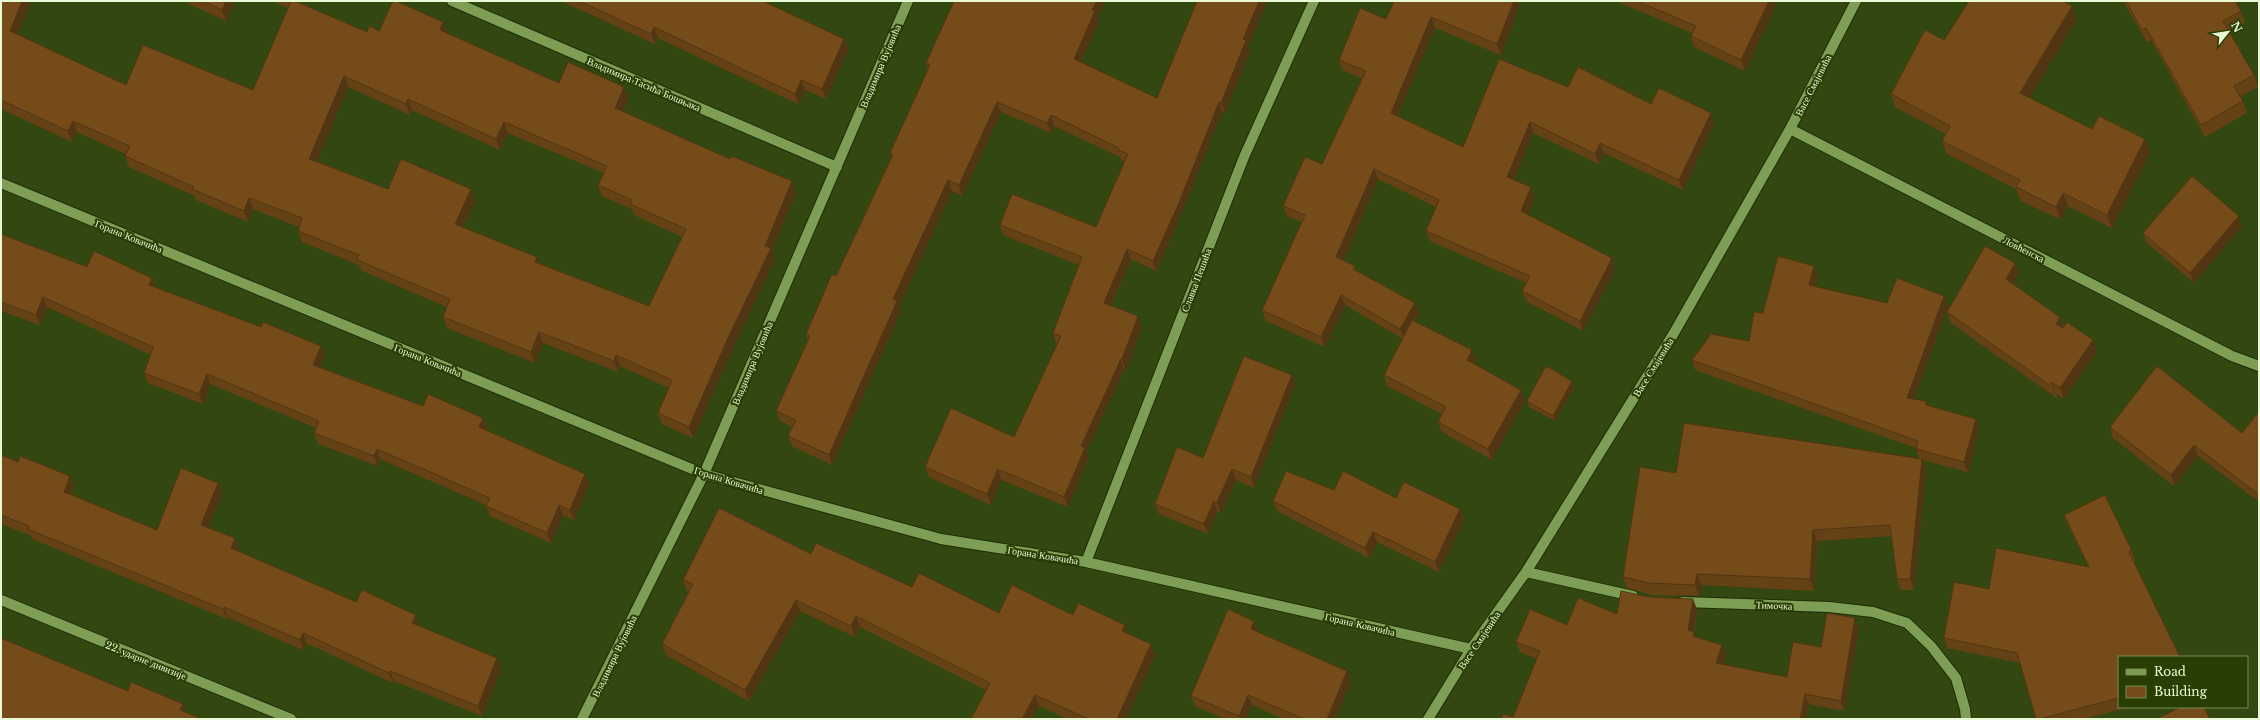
<svg xmlns="http://www.w3.org/2000/svg" width="2260" height="720" viewBox="0 0 2260 720" font-family="'Libre Baskerville',serif">
<rect width="100%" height="100%" fill="#334810"/>
<g fill="none" stroke-linecap="round" stroke-linejoin="round">
<g stroke="#1d2d06" stroke-width="12">
<path id="minor" d="M452,1L837,167
M1790,129L2232,356L2259,366
M1,183L704,474L941,539L1086,562L1471,649
M1086,562L1244,157L1314,1
M1526,572L1633,596
M1,600L291,719
M1683,602L1829,607L1873,612L1907,623L1931,646L1956,678L1965,709L1966,719
M582,719L704,474L908,1
M1428,719L1471,649L1526,572L1674,333L1790,129L1856,1"/>
</g>
<use href="#minor" stroke="#7e9e55" stroke-width="10"/>
</g>
<path fill="#654116" fill-rule="evenodd" d="M1,1H31L17,34L126,85L253,90L288,8L273,1H301L300,3L367,32L379,31L443,22L447,33L559,83L628,98L623,111L796,192L772,250L775,259L732,350L693,438L662,424L658,413L669,388L620,366L618,372L543,343L535,363L447,328L443,317L447,307L362,271L359,265L302,242L298,231L299,227L253,209L248,222L196,200L195,196L129,167L125,156L126,154L77,132L72,142L1,109ZM348,87L410,115L412,110L500,150L508,133L604,173L598,185L602,196L632,209L634,215L682,237L649,306L539,263L463,227L475,200L388,189L317,161Z
M183,1H235L226,21Z
M561,1H763L844,39L848,49L826,99L805,90L798,104L658,38L655,44Z
M954,1H1106L1097,17L1099,21L1081,62L1157,98L1197,1H1267L1248,47L1250,51L1225,113L1222,112L1181,215L1156,271L1131,259L1111,306L1142,327L1126,370L1124,369L1086,452L1088,458L1068,507L1001,480L991,505L929,477L925,467L1014,437L1057,344L1056,343L1053,333L1079,265L1003,235L1000,225L1096,227L1125,162L1121,160L1120,157L1054,126L1051,133L1001,112L962,196L952,191L899,306L901,311L832,465L792,446L788,436L792,427L780,421L776,411L808,340L806,334L836,276L891,157L890,153L928,69L926,63Z
M1394,1H1517L1519,7L1501,55L1435,28L1397,116L1463,147L1568,87L1651,104L1714,123L1683,190L1604,153L1599,164L1533,133L1514,180L1531,187L1535,198L1527,214L1615,269L1583,331L1526,301L1522,291L1526,283L1430,241L1426,231L1436,207L1378,179L1343,261L1355,266L1356,270L1415,303L1419,313L1414,321L1476,361L1474,364L1521,390L1525,401L1492,460L1442,432L1438,422L1442,414L1387,386L1384,375L1403,339L1345,305L1325,347L1266,321L1262,310L1302,222L1287,216L1283,206L1322,164L1362,78L1342,70L1339,60L1386,19Z
M1616,1H1773L1775,7L1745,71L1694,47L1691,36L1692,33Z
M2123,1H2235L2241,11L2245,23L2229,32L2254,75L2258,87L2240,97L2243,101L2247,113L2205,137L2151,40L2147,42Z
M2072,6L2077,19L2029,98L2092,129L2145,139L2150,152L2112,228L2068,206L2061,220L2021,201L2016,189L1947,154L1942,141L1946,134L1895,107L1891,94L1944,40Z
M2242,226L2194,283L2147,243L2143,233Z
M1,234L87,267L152,278L156,288L261,327L321,346L324,356L320,367L423,406L483,418L487,428L486,430L585,474L589,484L574,520L563,515L551,543L490,516L486,505L380,459L378,466L318,444L314,433L316,428L210,384L203,404L148,383L144,373L151,355L47,307L40,325L1,311Z
M2015,263L2019,273L2013,284L2063,327L2097,351L2064,399L2056,393L2058,399L1951,323L1947,312Z
M1817,276L1814,286L1887,303L1944,296L1948,306L1914,399L1979,428L1968,472L1922,460L1926,470L1914,590H1901L1897,579L1892,536L1817,541L1814,591L1701,585L1699,596L1653,595L1627,588L1623,577L1676,473L1919,459L1916,448L1695,370L1692,360L1749,341L1763,313Z
M1292,375L1295,385L1254,488L1236,480L1221,513L1217,511L1208,534L1159,514L1155,504L1203,458Z
M1574,387L1555,421L1529,407L1527,401Z
M2259,415V502L2198,456L2174,486L2113,438L2110,427L2242,433Z
M1,455L74,486L71,494L157,530L218,483L222,493L208,527L235,538L239,548L238,551L356,602L419,625V626L501,668L482,716L394,681L393,683L306,643L303,650L227,617V619L32,539L31,536L1,524Z
M1334,490L1396,498L1464,519L1439,572L1377,542L1369,558L1277,511L1273,501Z
M2064,515L2132,551L2135,561L2134,562L2119,657V707H2130L2083,719H2036L2020,663L1947,648L1944,638L1989,589L2088,566L2068,525Z
M811,554L912,587L999,613L1073,615L1128,633L1155,655L1126,719H1068L1039,706L986,690L860,627L855,637L800,611L749,701L666,655L662,644L689,592L687,591L683,580Z
M1697,609L1694,632L1696,637L1722,645L1726,656L1723,664L1787,677L1821,647L1859,629L1844,711L1809,704L1806,719H1501L1513,717L1537,659L1520,652L1516,642L1567,625L1617,614Z
M1258,631V632L1351,682L1335,719H1284L1252,705L1246,719H1225L1195,706L1191,696Z"/>
<path fill="#523512" d="M22,1H31L14,42L10,31Z
M226,1H235L226,21L222,10Z
M1097,1H1106L1097,17L1099,21L1078,69L1074,59L1092,10Z
M1259,1H1267L1248,47L1250,51L1225,113L1221,103L1243,39Z
M1514,1H1517L1519,7L1501,55L1497,44Z
M1769,1H1773L1775,7L1745,71L1741,60Z
M2072,6L2077,19L2025,106L2020,93Z
M1431,17L1435,28L1394,124L1391,113Z
M443,22L447,34L440,30Z
M654,27L658,38L655,44L651,34Z
M844,39L848,49L826,99L822,89Z
M344,76L348,87L313,170L309,159Z
M801,80L805,90L798,104L795,94Z
M624,87L628,98L619,119L615,108Z
M408,99L412,110L410,115L406,104Z
M997,102L1001,112L962,196L959,185Z
M1219,102L1222,112L1181,215L1156,271L1153,261Z
M1711,113L1714,123L1683,190L1679,180Z
M1051,115L1054,126L1051,133L1047,123Z
M73,121L77,132L72,142L68,131Z
M504,122L508,133L500,150L496,139Z
M1530,122L1533,133L1511,187L1507,177Z
M2145,139L2150,152L2112,228L2107,215Z
M1600,143L1604,153L1599,164L1595,154Z
M1374,169L1378,179L1340,268L1336,257Z
M948,180L952,191L899,306L901,311L832,465L829,455L893,299Z
M792,181L796,192L772,250L775,259L732,350L693,438L689,427Z
M1531,187L1535,198L1525,221L1521,211Z
M471,189L475,200L459,235L455,224Z
M2063,193L2068,206L2061,220L2056,207Z
M249,198L253,209L248,222L244,211Z
M2239,216L2242,226L2194,283L2190,273Z
M1127,249L1131,259L1107,313L1104,303Z
M537,257L541,268L535,262Z
M1612,258L1615,269L1583,331L1580,321Z
M2015,263L2019,273L2010,290L2006,279Z
M1814,266L1817,276L1812,295L1809,285Z
M152,278L156,288L149,285Z
M1341,295L1345,305L1325,347L1321,337Z
M1944,296L1948,306L1911,408L1907,398Z
M43,297L47,307L40,325L36,315Z
M1415,303L1419,313L1404,339L1400,329Z
M1138,316L1142,327L1126,370L1122,359Z
M2060,317L2063,327L2060,334L2056,324Z
M539,332L543,343L535,363L531,352Z
M2093,340L2097,351L2064,399L2060,388Z
M321,346L324,356L317,375L313,365Z
M1472,350L1476,361L1471,371L1467,360Z
M616,355L620,366L618,372L614,361Z
M1121,359L1124,369L1086,452L1088,458L1068,507L1064,497L1081,446Z
M207,374L210,384L203,404L199,394Z
M1292,375L1295,385L1254,488L1251,477Z
M1572,381L1574,387L1555,421L1553,416Z
M1521,390L1525,401L1492,460L1488,449Z
M483,418L487,428L483,438L479,427Z
M1976,419L1979,428L1968,472L1964,462Z
M2194,445L2198,456L2174,486L2171,475Z
M377,449L380,459L378,466L374,456Z
M1922,459L1926,470L1914,590L1910,579Z
M998,469L1001,480L991,505L987,494Z
M1232,469L1236,480L1221,513L1217,502Z
M585,474L589,484L574,520L570,510Z
M70,476L74,486L68,502L64,492Z
M218,483L222,493L205,535L201,525Z
M1214,501L1217,511L1208,534L1204,524Z
M559,505L563,515L551,543L547,533Z
M1460,509L1464,519L1439,572L1435,562Z
M1813,530L1817,541L1814,591L1810,579Z
M1373,532L1377,542L1369,558L1365,548Z
M235,538L239,548L235,558L231,548Z
M1697,574L1701,585L1699,596L1695,585Z
M1693,599L1697,609L1693,634L1694,632L1698,642L1688,630Z
M796,600L800,611L749,701L745,690Z
M224,607L227,617V619L223,609Z
M416,615L419,625L416,634L412,623Z
M856,616L860,627L855,637L851,626Z
M1855,618L1859,629L1844,711L1841,701Z
M1254,621L1258,631L1255,639L1251,629Z
M1125,625L1129,636L1122,631Z
M303,633L306,643L303,650L300,640Z
M1151,644L1155,655L1126,719H1117Z
M1722,645L1726,656L1720,673L1716,663Z
M497,658L501,668L482,716L478,706Z
M390,671L394,681L393,683L389,673Z
M1347,671L1351,682L1335,719H1327Z
M1805,694L1809,704L1806,719H1800Z
M1035,695L1039,706L1032,719H1022Z
M1248,695L1252,705L1246,719H1240L1239,716Z
M183,704L187,714L180,710Z"/>
<path fill="#754c19" stroke="#523512" fill-rule="evenodd" d="M1,1H22L10,31L126,85L143,45L253,90L291,1H295L367,32L369,26L379,31L393,1H396L443,22L440,30L559,83L568,62L624,87L615,108L730,159L732,156L792,181L765,246L771,248L728,338L689,427L658,413L672,380L616,355L614,361L539,332L531,352L443,317L450,299L357,260L359,255L298,231L302,218L249,198L244,211L192,189L194,187L125,156L130,146L73,121L68,131L1,100ZM344,76L406,104L408,99L496,139L504,122L607,166L598,185L632,200L630,204L686,229L649,306L535,262L537,257L455,224L471,189L401,159L388,189L309,159Z
M203,1H226L222,10Z
M579,1H763L844,39L822,89L801,80L795,94L654,27L651,34Z
M954,1H1097L1092,10L1095,11L1074,59L1157,98L1197,1H1259L1243,39L1246,40L1221,103L1219,102L1178,205L1153,261L1127,249L1104,303L1138,316L1122,359H1121L1081,446L1085,448L1064,497L998,469L987,494L925,467L951,408L1014,437L1061,336L1053,333L1082,257L1000,225L1012,194L1096,227L1128,154L1118,150L1119,148L1051,115L1047,123L997,102L959,185L948,180L893,299L897,301L829,455L788,436L796,420L776,411L810,336L806,334L832,274L836,276L893,155L890,153L930,65L926,63Z
M1394,1H1514L1497,44L1431,17L1391,113L1463,147L1499,59L1568,87L1578,67L1651,104L1659,88L1711,113L1679,180L1600,143L1595,154L1530,122L1507,177L1531,187L1521,211L1612,258L1580,321L1522,291L1530,276L1426,231L1439,200L1374,169L1336,257L1355,266L1353,269L1415,303L1400,329L1341,295L1321,337L1262,310L1305,215L1283,206L1305,157L1322,164L1366,71L1339,60L1360,8L1386,19Z
M1637,1H1769L1741,60L1691,36L1696,26Z
M1969,1H2063L2072,6L2020,93L2092,129L2099,116L2145,139L2107,215L2063,193L2056,207L2016,187L2020,180L1942,141L1950,126L1891,94L1925,30L1944,40Z
M2126,1H2235L2241,11L2223,21L2254,75L2234,86L2243,101L2201,125L2146,28L2142,30Z
M2192,176L2239,216L2190,273L2143,233Z
M1,234L87,267L94,251L152,278L149,285L261,327L263,322L321,346L313,365L423,406L428,394L483,418L479,427L585,474L570,510L559,505L547,533L486,506L490,498L377,449L374,456L314,433L319,421L207,374L199,394L144,373L153,347L43,297L36,315L1,302Z
M1985,246L2015,263L2006,279L2060,317L2056,324L2063,328L2067,322L2093,340L2060,388L2051,382L2055,389L1947,312Z
M1778,256L1814,266L1809,285L1887,303L1897,278L1944,296L1907,398L1926,401V405L1976,419L1964,462L1916,449L1918,441L1692,360L1711,334L1749,341L1754,312L1763,313Z
M1412,320L1472,350L1467,360L1521,390L1488,449L1438,422L1446,407L1384,375Z
M1244,356L1292,375L1251,477L1232,469L1217,502L1214,501L1204,524L1155,504L1177,447L1203,458Z
M1546,366L1572,381L1553,416L1527,401Z
M2157,366L2242,433L2257,414L2259,415V495L2194,445L2171,475L2110,427Z
M1684,423L1922,459L1910,579H1897L1890,525L1813,530L1810,579L1697,574L1695,585L1649,583L1623,577L1640,467L1676,473Z
M1,455L18,462L20,456L70,476L64,492L157,530L181,468L218,483L201,525L235,538L231,548L356,602L362,590L416,615L412,623L497,658L478,706L390,671L389,673L303,633L300,640L224,607L223,609L28,529L29,526L1,515Z
M1286,471L1334,490L1343,471L1396,498L1404,482L1460,509L1435,562L1373,532L1365,548L1273,501Z
M2105,495L2132,551L2129,552L2180,657H2119V698L2039,719H2036L2017,653L1944,638L1954,582L1989,589L1996,548L2089,567L2064,515Z
M719,508L811,554L816,543L912,587L919,573L999,613L1012,585L1073,615L1078,603L1125,625L1122,631L1151,644L1117,719H1089L1035,695L1022,719H971L990,683L856,616L851,626L796,600L745,690L662,644L693,584L683,580Z
M1621,591L1648,597L1693,599L1688,630L1694,632L1693,636L1722,645L1716,663L1787,677L1793,642L1821,647L1827,613L1855,618L1841,701L1805,694L1800,719H1501L1503,714L1513,717L1540,651L1516,642L1530,609L1567,625L1578,598L1617,614Z
M1228,609L1254,621L1251,629L1347,671L1327,719H1304L1248,695L1239,716L1191,696Z
M1,638L128,691L131,682L183,704L180,710L202,719H1Z
M2181,707H2204L2210,719H2156Z"/>
<g text-anchor="middle" stroke-width="4" stroke-linejoin="round" paint-order="stroke">
<g font-size="10" fill="#e8fad4" stroke="#293e03">
<text transform="translate(880 66) rotate(-67)" y="4">Владимира Вујовића</text>
<text transform="translate(644 84) rotate(23)" y="4">Владимира Тасића Бошњака</text>
<text transform="translate(1813 85) rotate(-63)" y="4">Васе Смајевића</text>
<text transform="translate(129 236) rotate(22)" y="4">Горана Ковачића</text>
<text transform="translate(2024 249) rotate(27)" y="4">Ловћенска</text>
<text transform="translate(1196 280) rotate(-69)" y="4">Славка Пешића</text>
<text transform="translate(428 360) rotate(22)" y="4">Горана Ковачића</text>
<text transform="translate(752 363) rotate(-67)" y="4">Владимира Вујовића</text>
<text transform="translate(1653 367) rotate(-58)" y="4">Васе Смајевића</text>
<text transform="translate(729 480) rotate(17)" y="4">Горана Ковачића</text>
<text transform="translate(1043 555) rotate(9)" y="4">Горана Ковачића</text>
<text transform="translate(1774 605) rotate(2)" y="4">Тимочка</text>
<text transform="translate(1360 624) rotate(13)" y="4">Горана Ковачића</text>
<text transform="translate(1479 640) rotate(-56)" y="4">Васе Смајевића</text>
<text transform="translate(614 656) rotate(-64)" y="4">Владимира Вујовића</text>
<text transform="translate(146 660) rotate(22)" y="4">22. ударне дивизије</text>
</g>
</g>
<rect width="2260" height="720" fill="none" stroke="#e8fad4" stroke-width="4"/>
<rect x="2118" y="656" width="130" height="52" fill="#293e03" stroke="#758957"/>
<rect x="2126" y="669" width="20" height="6" fill="#7e9e55" stroke="#758957"/>
<text x="2154" y="676" font-size="12" fill="#e8fad4">Road</text>
<rect x="2126" y="686" width="20" height="12" fill="#754c19" stroke="#758957"/>
<text x="2154" y="696" font-size="12" fill="#e8fad4">Building</text>
<g transform="translate(2228 32) rotate(60)" stroke="#293e03" stroke-width="3" paint-order="stroke">
<path d="M0-3L7 15L0 10L-7 15Z" fill="#e8fad4"/>
<text y="-6" font-size="11" font-weight="bold" text-anchor="middle" fill="#e8fad4">N</text>
</g>
</svg>
